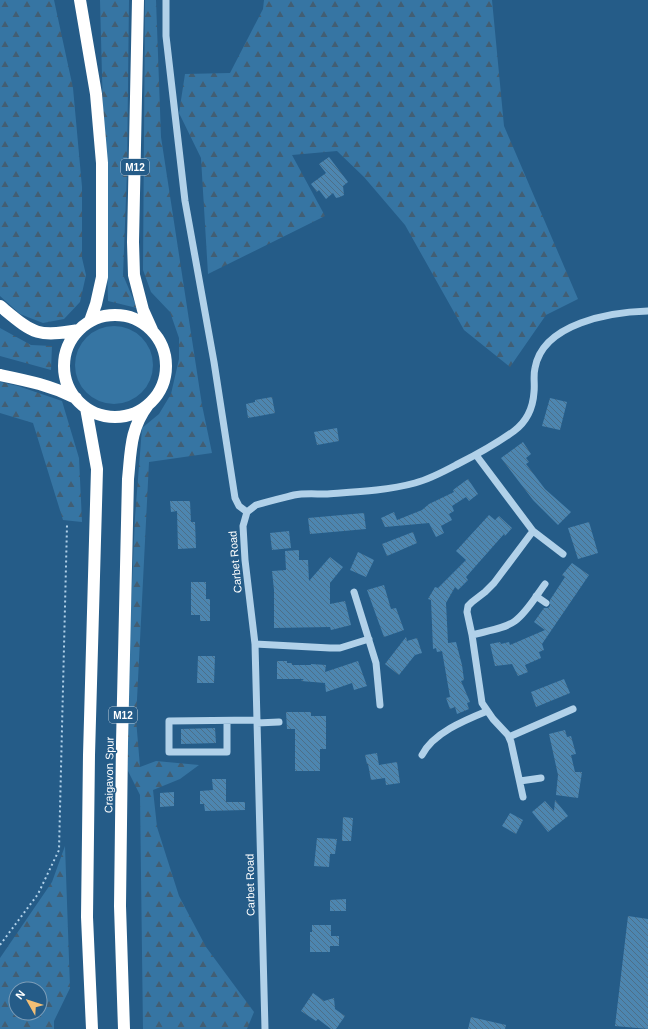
<svg xmlns="http://www.w3.org/2000/svg" width="648" height="1029" viewBox="0 0 648 1029" font-family="Helvetica,sans-serif">
<defs>
<pattern id="forest-firs" width="22" height="20" patternUnits="userSpaceOnUse"><rect width="22" height="20" fill="#3675a3"/><path d="M5 1l3.5 6h-7zM16 11l3.5 6h-7z" fill="#425e73"/></pattern>
<pattern id="building-back-hatch" width="6" height="6" patternUnits="userSpaceOnUse"><rect width="6" height="6" fill="#4d86b0"/><path d="M-1 5l2 2M0 0l6 6M5-1l2 2" fill="none" stroke="#4d6f88"/></pattern>
</defs>
<rect width="100%" height="100%" fill="#255c88"/>
<path fill="#3675a3" d="M75 365a39 39 0 1 1 78 0a39 39 0 1 1-78 0Z"/>
<path fill="url(#forest-firs)" fill-rule="evenodd" d="M0,0H54L73,88L82,187V258L86,275L80,302L64,319L43,323L20,314L0,296Z
M100,0H129L127,172L123,275L137,308L108,301Z
M145,0H156L161,137L202,405L212,453L149,462L136,719L140,767L156,761L199,765L180,779L153,790L157,827L179,896L206,947L254,1012L247,1029H143L140,795L128,771L127,698L135,517L142,428L159,414L171,394L179,359V338L170,312L151,292L143,270Z
M264,0H492L504,126L578,299L546,315L510,367L464,330L405,225L364,177L337,151L292,155L325,216L208,274L201,158L179,113L185,74L230,73L263,9Z
M0,328L31,345L52,346L51,370L0,356Z
M0,382L18,386L62,401L79,458L82,522L63,520L33,423L0,413Z
M65,846L70,988L54,1021V1029H0V958L52,882ZM16,989H40V1013H16Z"/>
<path fill="url(#building-back-hatch)" d="M329,157L348,182L343,186L344,195L340,197L336,198L333,193L326,199L319,190L317,192L311,184L326,173L319,164Z
M272,397L275,413L248,418L246,404L255,402V400Z
M550,398L567,402L560,430L542,426Z
M337,428L339,441L317,445L314,432Z
M523,442L531,454L526,458L529,462L526,464L545,489L571,512L558,525L533,500L501,458Z
M468,479L478,494L469,501L466,497L452,506L454,511L449,514L452,520L441,526L444,533L436,537L429,523L385,527L381,518L394,512L397,520L422,510L429,504L454,492L453,490Z
M170,501H190L191,522H195L196,548L178,549L177,511L171,512Z
M364,513L366,529L310,534L308,518Z
M489,515L495,520L499,516L512,528L505,536L504,534L466,577L468,580L458,590L455,587L446,603L448,643L456,642L462,665L464,680L461,681L470,702L467,703L469,709L457,714L455,707L450,709L446,698L450,697L442,651L437,652L436,648L433,649L431,600L428,599L435,587L438,588L466,560L456,551Z
M589,522L598,553L578,559L568,528Z
M289,531L291,548L272,550L270,533Z
M413,532L417,543L387,556L382,544Z
M299,550V560H308L309,581L330,557L343,567L330,583V604L345,601L351,625L331,630L330,627L274,628V590L272,571L286,570L285,551Z
M358,552L374,560L366,577L350,570Z
M572,563L589,575L542,644L544,650L539,652L541,658L525,665L528,672L518,676L512,664L495,666L490,644L500,642L501,644L509,642L510,645L545,630L534,622L544,608H548L550,606V600L565,577L562,575Z
M191,582H206V599H210V621H200V615H191Z
M384,585L391,609L396,608L404,630L384,637L367,590Z
M406,637L407,641L417,638L422,653L415,655L399,675L385,664Z
M198,656H215L214,683H197Z
M277,661H287V663H292V665H311V664L326,665L325,672L358,661L367,686L354,690L352,683L326,692L325,683L301,681L304,679H277Z
M564,679L570,693L536,707L531,692Z
M286,712H311V716H326V749H320V771H295V729H287Z
M215,728L216,743L181,744V729Z
M565,730L567,737L571,736L576,754L571,755L575,772H582L578,798L556,795L558,775L549,734Z
M377,753L379,765L397,762L400,783L386,785L385,778L371,780L368,764H367L365,755Z
M212,779H226V802H245V810L205,811L204,804H200V791L213,790Z
M174,792V806L160,807V793Z
M555,800L568,816L548,832L532,812L545,801L554,811Z
M510,813L523,820L516,834L502,826Z
M343,817L353,818L351,841H342Z
M317,838L337,839L335,854H330L329,867L314,866Z
M346,899V911H330V900Z
M628,916L648,919V1029L615,1026Z
M312,925H331V936H339V946H330V952H310V932H312Z
M313,993L324,1001L334,998L335,1009L345,1016L336,1029H331L318,1019L316,1021L301,1011Z
M471,1017L506,1025L505,1029H468Z"/>
<g fill="none" stroke-linecap="round" stroke-linejoin="round">
<path stroke="#b1d1e9" stroke-width="2" stroke-dasharray="2 3" stroke-linecap="butt" d="M0,945L38,894L59,850L67,525"/>
<path stroke="#b1d1e9" stroke-width="7" d="M166,0V36L185,201L214,362L235,498L239,506L247,512
M476,455L533,531L494,583L485,592L472,602L468,606L467,612L472,635L482,703L493,719L508,735L511,742L523,797
M533,531L563,554
M354,592L376,663L380,705
M536,596L546,603
M472,635C486,631 504,629 515,621C527,612 536,596 545,584
M255,644L330,648H340L369,639
M227,721V752H169V721L257,720
M257,723L279,722
M509,737L573,709
M422,755C433,733 465,720 487,711
M520,781L541,778
M265,1029L255,644L245,560L243,526L247,512L256,505C269,501 282,498 294,495C304,493 315,494 325,494C354,492 386,491 415,483C430,479 443,472 456,465C476,455 496,444 514,431C526,422 533,408 534,392C535,384 533,376 535,368C543,323 611,312 648,311"/>
<path stroke="#fff" stroke-width="12" d="M80,0L96,94L102,163V277L96,304L90,321
M138,0L133,242L134,275L143,310L152,330
M0,306C33,333 36,338 79,330
M64 366a51 51 0 1 1 102 0a51 51 0 1 1-102 0Z
M0,375C29,381 49,385 76,398
M86,408L97,469L89,755L87,917L92,1029
M124,1029L120,906L122,743L128,479C131,450 130,429 148,405"/>
</g>
<g text-anchor="middle" stroke-width="3" stroke-linejoin="round" paint-order="stroke">
<g fill="#255c88" stroke="#becedb" stroke-width="1">
<rect x="121" y="159" width="28" height="16" rx="3"/>
<rect x="109" y="707" width="28" height="16" rx="3"/>
</g>
<g font-size="10" font-weight="bold" fill="#fff">
<text x="135" y="171">M12</text>
<text x="123" y="719">M12</text>
</g>
<g font-size="11" fill="#fff" stroke="#255c88">
<text transform="translate(235 562) rotate(-95)" y="4">Carbet Road</text>
<text transform="translate(109 775) rotate(-89)" y="4">Craigavon Spur</text>
<text transform="translate(250 885) rotate(-91)" y="4">Carbet Road</text>
</g>
</g>
<g transform="translate(28 1001) rotate(309)"><circle r="19" fill="#255c88" stroke="#7c9db8"/>
<path d="M0-3L7 15L0 10L-7 15Z" fill="#f3bf75"/>
<text y="-6" font-size="11" font-weight="bold" text-anchor="middle" fill="#ffffff">N</text>
</g>
</svg>
